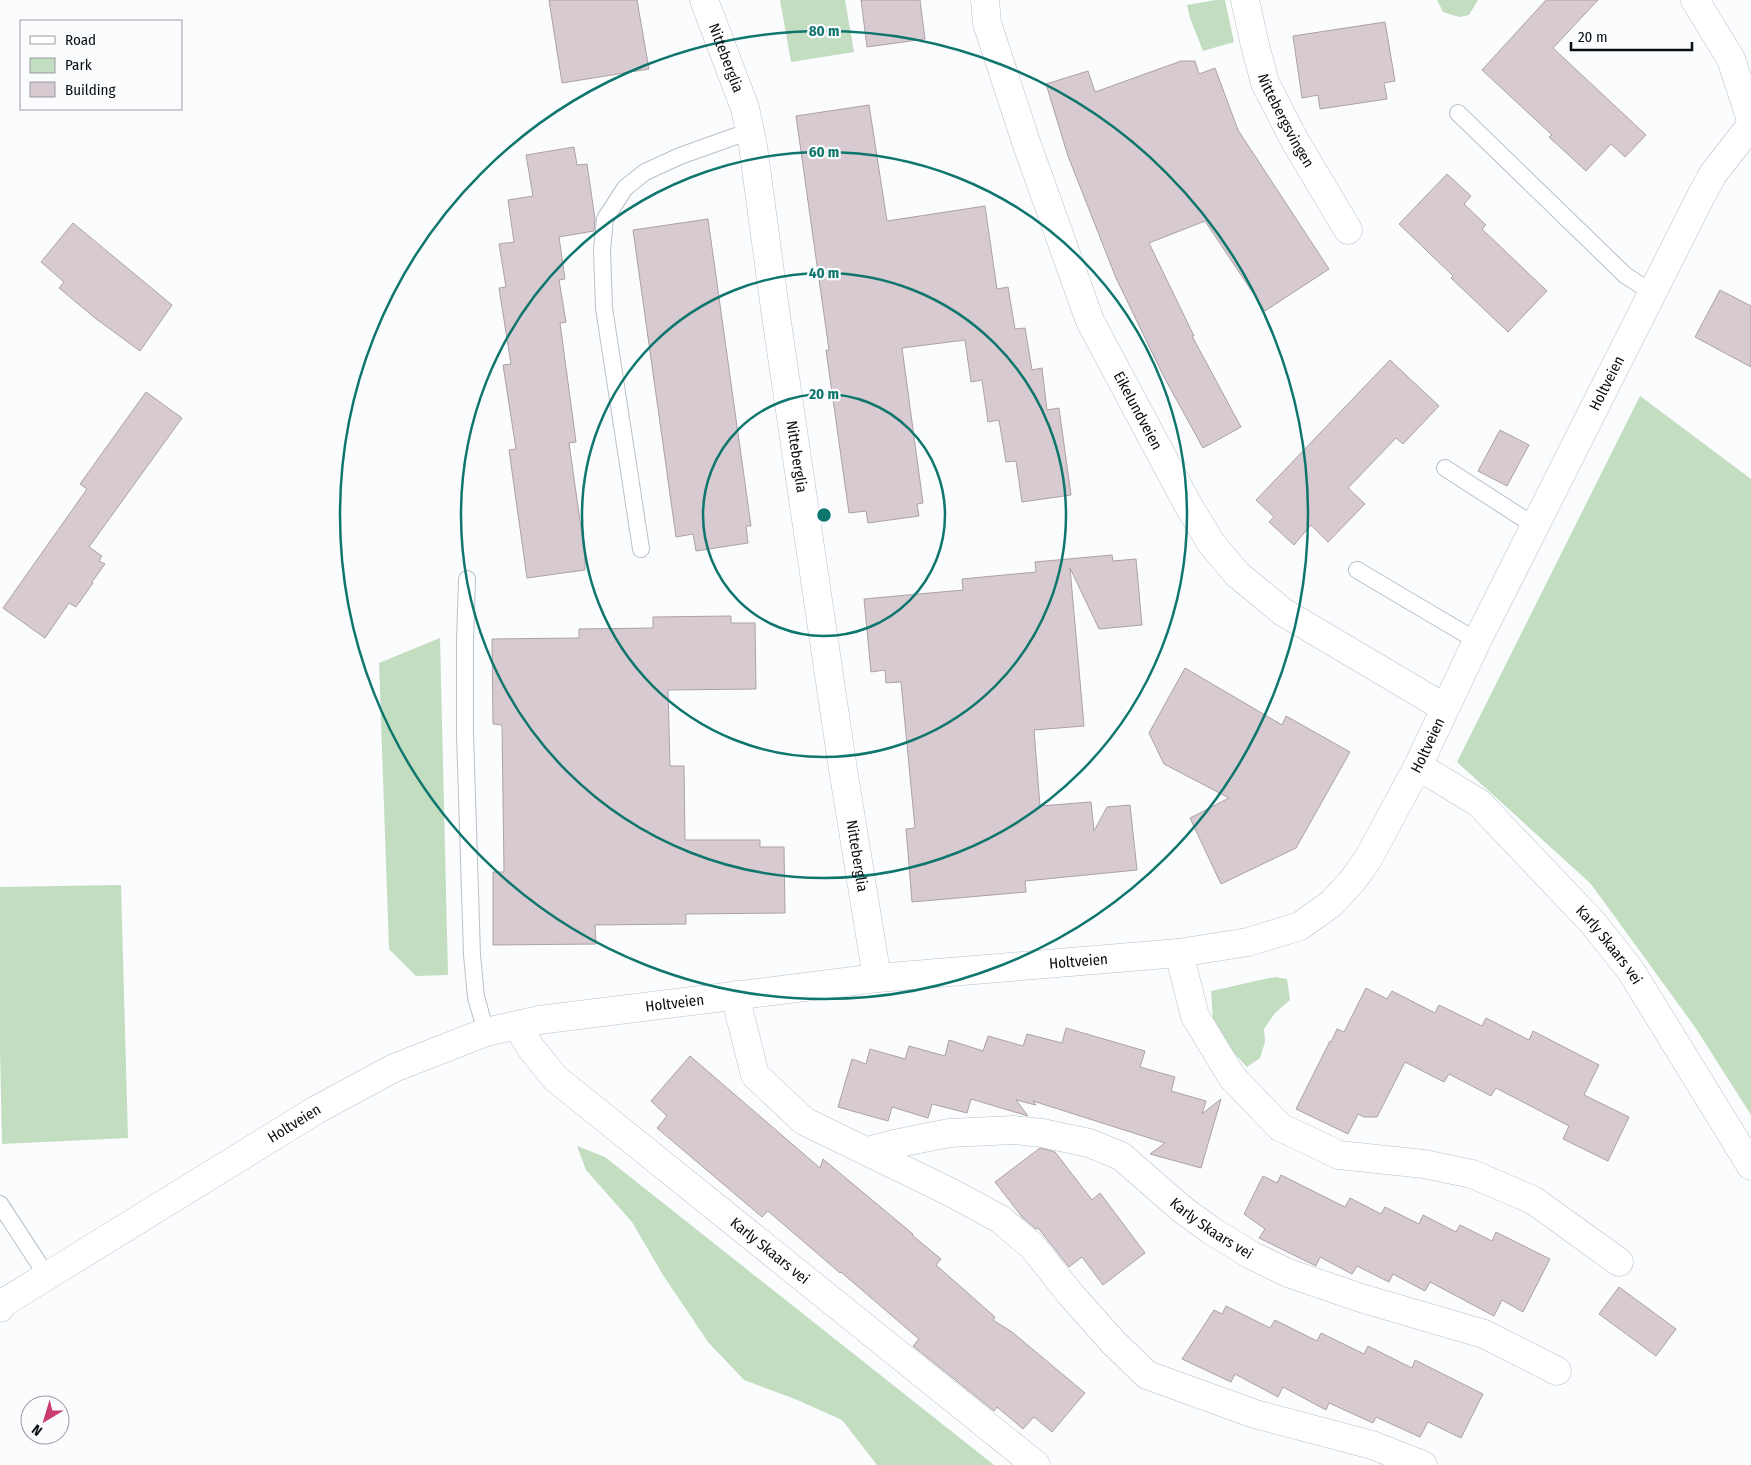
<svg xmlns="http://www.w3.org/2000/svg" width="1751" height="1465" viewBox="0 0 1751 1465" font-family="'Fira Sans Condensed',sans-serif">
<rect width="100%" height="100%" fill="#fafcfe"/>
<path fill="#c2ddc0" d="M780,0H845L854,52L791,62Z
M1216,0H1225L1234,42L1203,51L1190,18L1187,5Z
M1437,0H1478L1469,15L1459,17L1443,12Z
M1640,396L1751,479V1115L1695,1027L1591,884L1457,762Z
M440,638L448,975L416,976L389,949L379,663Z
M121,885L128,1138L2,1144L0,1050V887Z
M1275,977L1287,979L1290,1000L1275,1013L1264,1029L1265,1042L1260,1058L1247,1067L1230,1049L1213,1022L1211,991C1233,987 1253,981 1275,977Z
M577,1146L605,1157L994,1465H877L842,1420L795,1399L744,1380L708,1342L663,1275L632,1222L586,1170Z"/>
<path fill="#d7cad0" stroke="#ada1a7" d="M549,0H637L649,69L562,83Z
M861,0H920L925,39L867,47Z
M1546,0H1598L1553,48L1646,135L1625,157L1611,144L1586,171L1549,137L1552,135L1482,70Z
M1385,22L1395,81L1384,83L1387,99L1320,109L1318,95L1302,98L1293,36Z
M1181,61H1195L1199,74L1215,68L1238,130L1329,269L1265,311L1205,221L1149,243L1194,336H1192L1241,427L1203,448L1164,377L1116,278L1068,156L1046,84L1088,71L1095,92Z
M869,105L887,221L985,206L997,289L1008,287L1015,329L1025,328L1032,370L1042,368L1047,410L1059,408L1071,495L1022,502L1016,461L1006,462L999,420L988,422L982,380L971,382L965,340L902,348L923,503L917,504L919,516L868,523L866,511L849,513L826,350H829L796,116Z
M574,147L577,165L587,164L595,219L594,231L559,237L565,279L559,280L566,322L560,323L576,442L569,443L585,556V570L527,578L509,450L516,449L503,365L511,364L499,288L506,287L499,244L514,242L508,200L533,196L526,155Z
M1447,174L1471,196L1464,204L1486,225L1482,229L1547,291L1508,332L1451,278L1453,276L1399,224Z
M708,219L751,526H746L748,543L696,551L693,534L676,537L633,230Z
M73,223L172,305L140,351L95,318L59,288L64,282L41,262Z
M1720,290L1751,306V367L1695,337Z
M1390,360L1439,406L1403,444L1396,438L1348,488L1365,504L1328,542L1311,525L1294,545L1269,522L1274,517L1256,500Z
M146,392L182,418L89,547L102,556L99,561L105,564L92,582L93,583L76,607L69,603L45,638L3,608L87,489L80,484Z
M1500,430L1529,445L1507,486L1478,471Z
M1112,555L1113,561L1136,559L1142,625L1099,629L1070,568L1084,726L1034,730L1040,806L1091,802L1094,831L1107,807L1130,805L1137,870L1025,881L1026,892L912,902L906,829L915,828L901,682L886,683L885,670L871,672L864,599L963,590L962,579L1036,572L1035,562Z
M731,616V623H755L756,689L668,690L670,766H684L685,840H760V847H784L785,913L686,914V924L595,925L596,944L493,945V872H504L502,725L493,724L492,639L579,638V629L653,628V617Z
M1185,668L1282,725L1286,716L1350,752L1296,848L1221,884L1190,818L1229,798L1164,764L1149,733Z
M1366,988L1387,999L1392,991L1435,1013L1439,1005L1482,1026L1486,1018L1529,1040L1533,1031L1599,1065L1584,1095L1629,1117L1608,1161L1563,1139L1569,1126L1496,1088L1491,1096L1449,1074L1444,1082L1405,1062L1377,1117H1364L1358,1114L1348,1134L1296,1109L1330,1041L1331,1042L1337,1029L1344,1032Z
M1066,1028L1145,1051L1140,1067L1175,1077L1171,1091L1206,1101L1202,1114L1221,1099L1201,1168L1150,1154L1165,1143L1033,1101L1036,1105L1016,1100L1028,1116L971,1099L967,1113L932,1104L928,1118L892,1107L888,1121L838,1107L852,1059L866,1064L870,1049L905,1059L909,1046L945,1056L949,1040L983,1051L988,1036L1023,1046L1027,1034L1062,1043Z
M690,1056L820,1168L823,1159L913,1234L912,1235L941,1259L936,1265L995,1317L993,1320L1012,1332L1085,1393L1052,1432L1034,1417L1023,1429L997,1407L994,1411L913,1346L919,1339L841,1272L840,1273L768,1211L762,1217L657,1128L667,1116L651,1101Z
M1040,1148L1055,1152L1092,1200L1100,1193L1145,1253L1103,1285L1082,1257L1069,1267L1038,1228L1036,1229L1022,1217L995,1182Z
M1281,1175L1345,1207L1350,1198L1381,1214L1385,1207L1419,1224L1423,1215L1456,1232L1460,1225L1492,1241L1496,1232L1550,1259L1523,1312L1502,1300L1494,1316L1430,1282L1425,1291L1393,1274L1389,1282L1357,1266L1352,1274L1320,1257L1316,1266L1259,1238L1265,1229L1244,1214L1263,1176L1277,1183Z
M1619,1287L1676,1329L1656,1356L1599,1314Z
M1226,1306L1270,1328L1275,1320L1317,1341L1321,1333L1364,1354L1368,1346L1412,1368L1415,1360L1483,1394L1461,1438L1428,1422L1420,1437L1376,1417L1373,1423L1329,1403L1326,1410L1283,1387L1278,1397L1235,1374L1231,1382L1182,1359L1214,1310L1222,1314Z"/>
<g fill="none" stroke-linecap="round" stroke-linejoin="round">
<g stroke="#b8c0c9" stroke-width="18">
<path id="service" d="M1458,113L1625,275L1651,292
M1445,468L1535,526
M641,549L604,308L602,250L605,219L625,188L645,172L680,156L750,131
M1357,570L1477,641
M467,579L465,641V734L472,955L476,997L486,1032
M0,1204L47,1276"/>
</g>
<g stroke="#b8c0c9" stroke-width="29">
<g id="minor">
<path id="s1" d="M704,0L745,108L753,146L775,309L842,763L877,978"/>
<path id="s2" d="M985,0L987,23L1026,142L1090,321L1187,503L1211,543L1237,574L1283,612L1445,708"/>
<path id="s3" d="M1245,0L1254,41L1265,83L1295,141L1348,230"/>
<path d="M1695,0L1731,59L1751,120"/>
<path id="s4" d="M1418,766L1479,803L1593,923L1631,971L1751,1166"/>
<path d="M1179,953L1195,1016L1232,1077L1280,1127L1339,1155L1424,1164L1472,1174L1533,1200L1619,1262"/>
<path d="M736,995L740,1016L755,1075L804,1121L952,1193L1000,1219L1033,1247L1071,1295L1113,1342L1147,1375L1255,1414L1372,1445L1423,1465"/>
<path id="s5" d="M517,1025L531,1048L555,1078L1036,1465"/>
<path id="s6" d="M868,1151L894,1144L949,1133L1014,1130L1042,1133L1089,1143L1121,1156L1183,1210L1212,1231L1251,1255L1288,1273L1361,1298L1484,1334L1557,1371"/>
<path id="s7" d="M0,1308L3,1303L47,1276L316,1110L394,1068L486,1032L539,1020L877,978L1179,953L1248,942L1300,926L1332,903L1353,880L1368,859L1418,766L1477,641L1700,198L1713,174L1751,125"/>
</g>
</g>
<use href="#service" stroke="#fff" stroke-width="16"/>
<use href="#minor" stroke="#fff" stroke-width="28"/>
</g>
<g fill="none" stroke="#0f766e" stroke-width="2.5">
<circle cx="824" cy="515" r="121"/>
<circle cx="824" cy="515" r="242"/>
<circle cx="824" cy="515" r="363"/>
<circle cx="824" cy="515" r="484"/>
</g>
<g text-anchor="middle" stroke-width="4.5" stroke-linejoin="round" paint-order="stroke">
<g font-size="15" fill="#0a0d10" stroke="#fafcfe">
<text dy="5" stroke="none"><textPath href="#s1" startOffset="62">Nitteberglia</textPath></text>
<text dy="5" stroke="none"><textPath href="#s3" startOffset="128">Nittebergsvingen</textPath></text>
<text dy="5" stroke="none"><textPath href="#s7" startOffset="2012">Holtveien</textPath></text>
<text dy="5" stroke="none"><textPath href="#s2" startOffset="440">Eikelundveien</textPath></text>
<text dy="5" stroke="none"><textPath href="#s1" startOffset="468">Nitteberglia</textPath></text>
<text dy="5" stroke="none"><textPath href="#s7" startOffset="1608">Holtveien</textPath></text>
<text dy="5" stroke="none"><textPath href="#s1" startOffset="872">Nitteberglia</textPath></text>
<text dy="5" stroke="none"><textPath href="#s4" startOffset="264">Karly Skaars vei</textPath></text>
<text dy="5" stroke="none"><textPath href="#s7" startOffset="1158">Holtveien</textPath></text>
<text dy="5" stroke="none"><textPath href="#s7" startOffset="752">Holtveien</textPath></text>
<text dy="5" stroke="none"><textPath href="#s7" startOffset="348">Holtveien</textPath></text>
<text dy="5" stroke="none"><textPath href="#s6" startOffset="375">Karly Skaars vei</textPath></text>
<text dy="5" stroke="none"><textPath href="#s5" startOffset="341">Karly Skaars vei</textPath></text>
</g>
</g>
<circle cx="824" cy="515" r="8" fill="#0f766e" stroke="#fafcfe" stroke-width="2.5"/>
<g font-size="15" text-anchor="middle" font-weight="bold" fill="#0f766e" stroke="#fafcfe" stroke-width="4.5" stroke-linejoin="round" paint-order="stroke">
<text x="824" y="36">80 m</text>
<text x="824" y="157">60 m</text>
<text x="824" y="278">40 m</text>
<text x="824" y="399">20 m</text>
</g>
<rect x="20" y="20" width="162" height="90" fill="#fafcfe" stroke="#9a9c9f"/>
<rect x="30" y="36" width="25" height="8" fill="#ffffff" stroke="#9a9c9f"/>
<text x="65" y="45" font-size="15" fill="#0a0d10">Road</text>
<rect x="30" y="58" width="25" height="15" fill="#c2ddc0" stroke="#9a9c9f"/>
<text x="65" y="70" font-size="15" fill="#0a0d10">Park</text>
<rect x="30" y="82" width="25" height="15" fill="#d7cad0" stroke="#9a9c9f"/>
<text x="65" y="95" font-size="15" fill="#0a0d10">Building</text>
<g transform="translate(45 1420) rotate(218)"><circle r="24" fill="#fafcfe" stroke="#9a9c9f"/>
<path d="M0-4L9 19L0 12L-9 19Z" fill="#c83c72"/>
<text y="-8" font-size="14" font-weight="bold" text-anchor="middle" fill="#0a0d10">N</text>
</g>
<path d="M1571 42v8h121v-8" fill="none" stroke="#0a0d10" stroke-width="2.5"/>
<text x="1578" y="42" font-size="15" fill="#0a0d10" stroke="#fafcfe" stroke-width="4" paint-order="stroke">20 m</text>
</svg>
